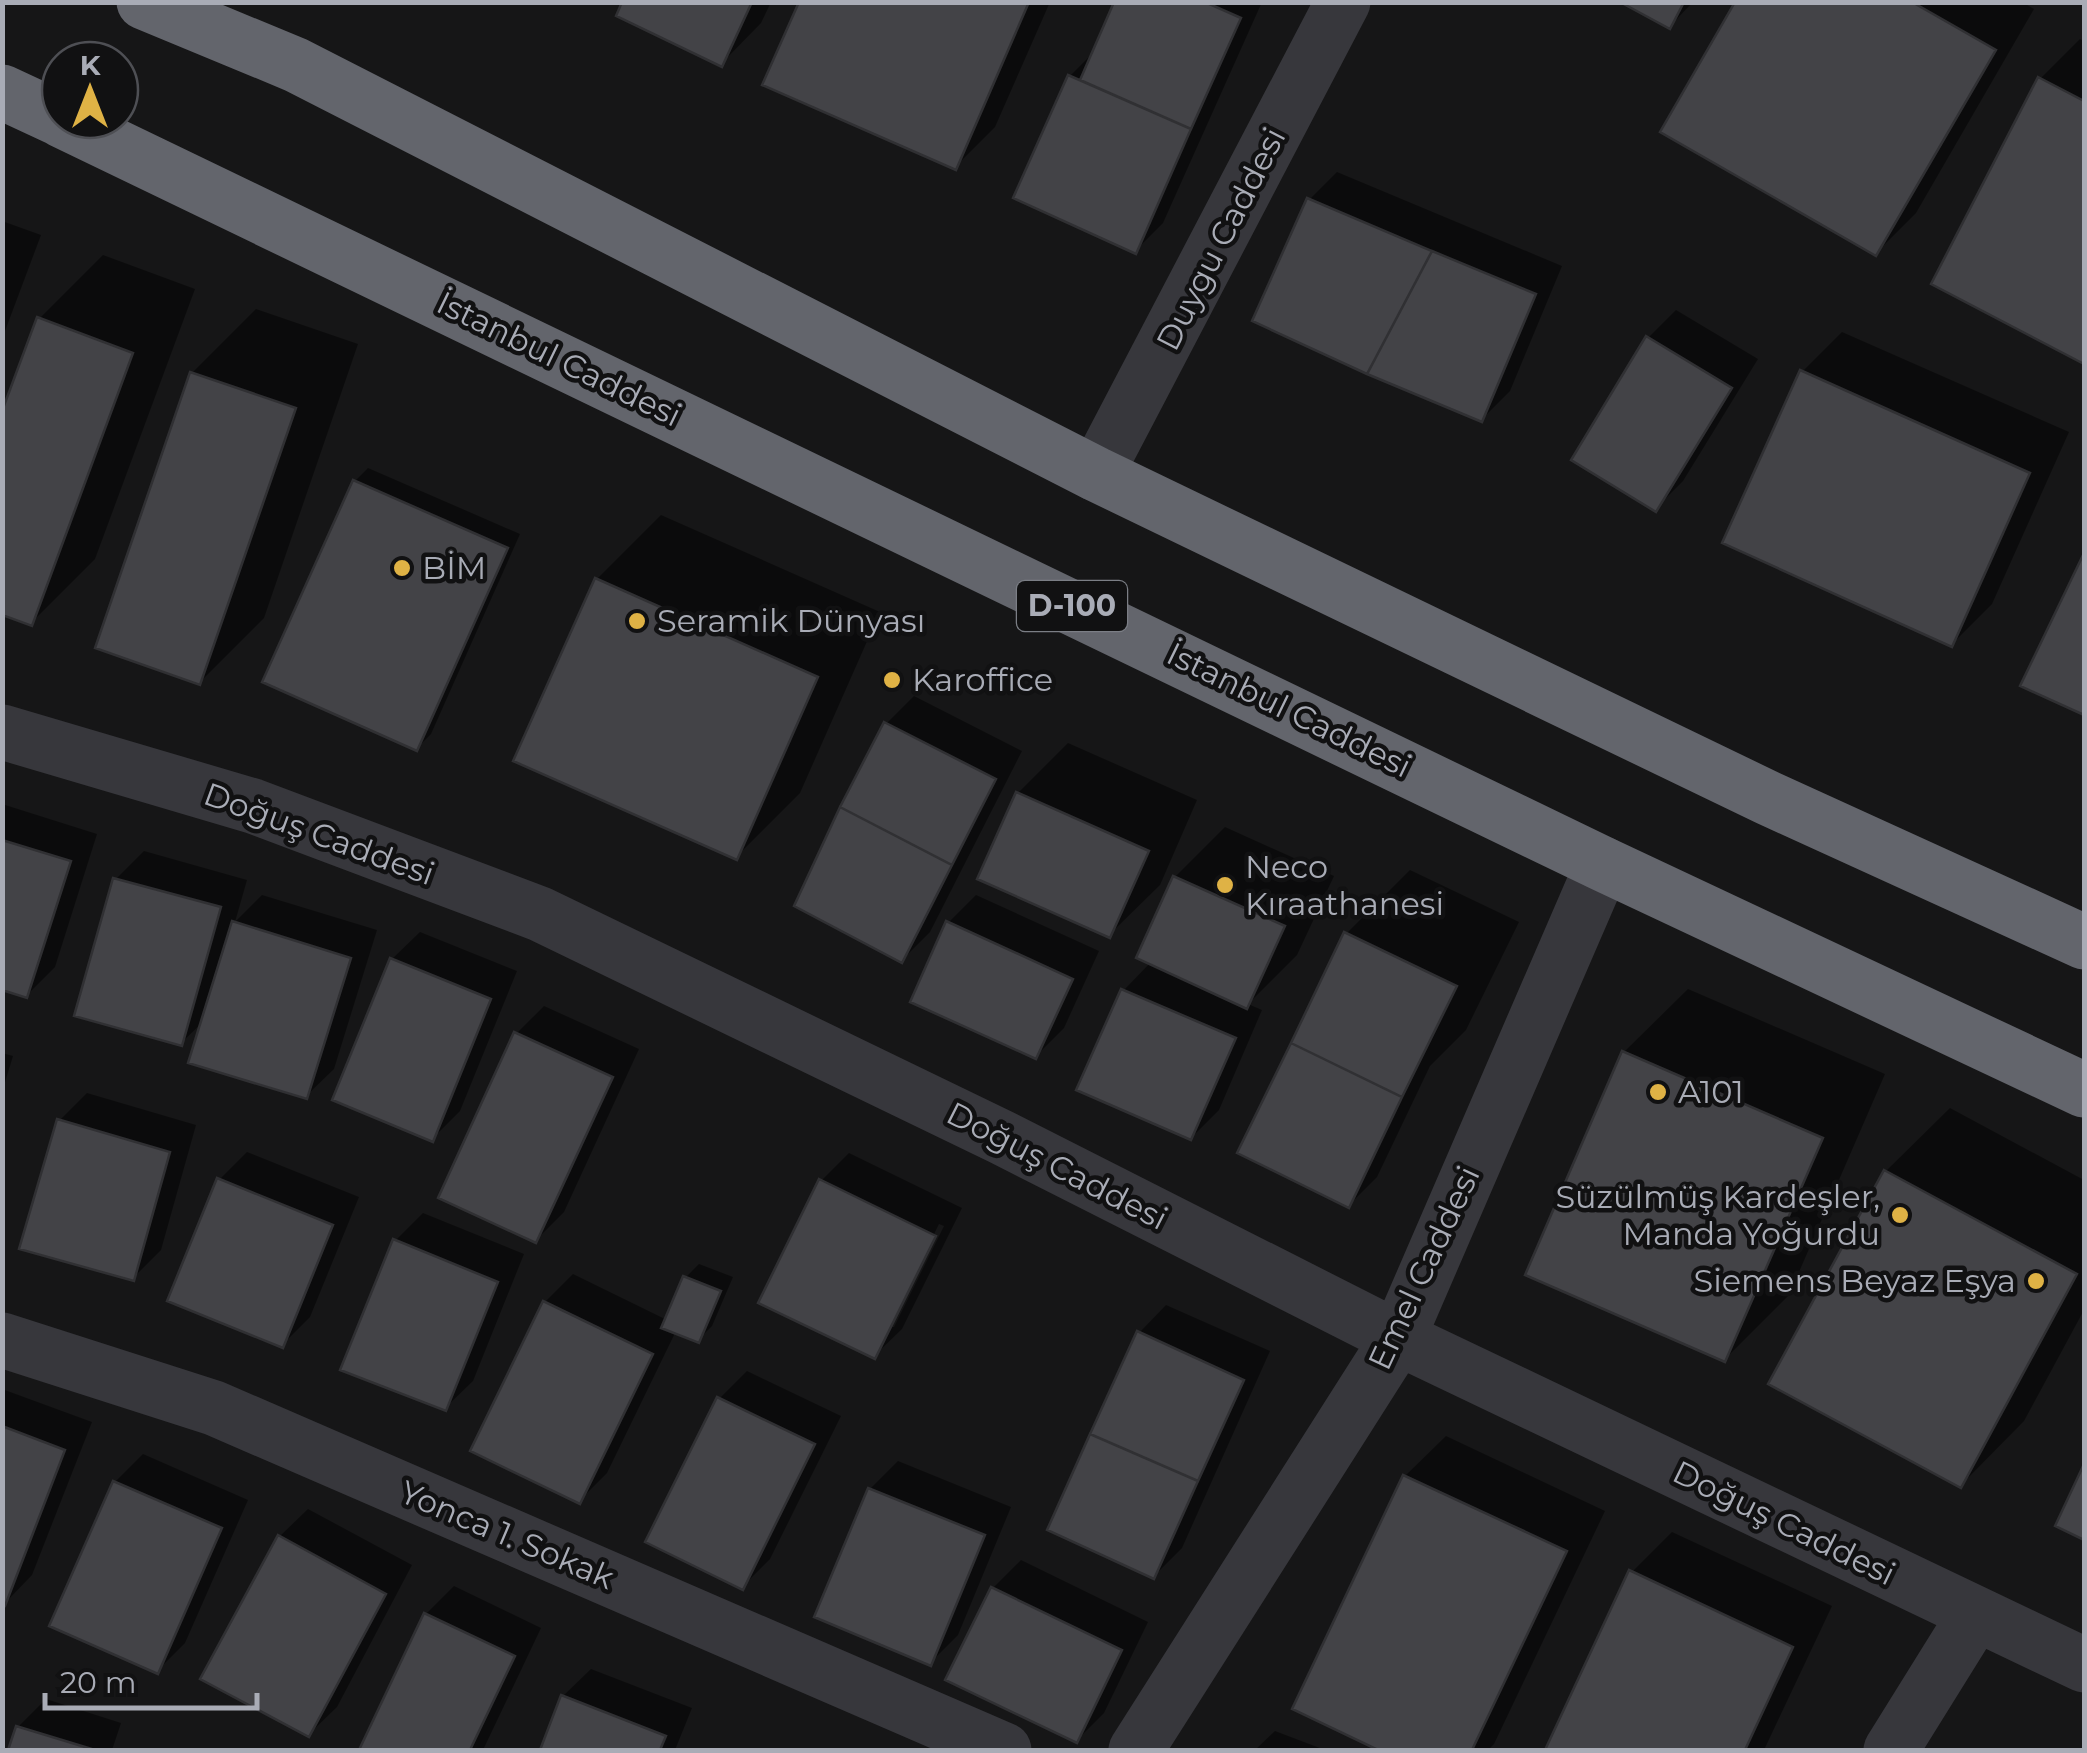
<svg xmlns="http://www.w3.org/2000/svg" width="2087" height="1753" viewBox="0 0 2087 1753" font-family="Montserrat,sans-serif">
<rect width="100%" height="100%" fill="#161617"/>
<path fill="#0007" fill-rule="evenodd" d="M625,2H771L761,23L721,64Z
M802,2H1050L995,127L955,167Z
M1117,2H1262L1163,223L1135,251L1070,76L1095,51Z
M1625,2H1693L1670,26Z
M1738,2H2022L2034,9L1916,213L1876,253Z
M2080,39L2084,41V361L1934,283L2040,79Z
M1337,172L1562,266L1510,391L1482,419L1309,200Z
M2,221L41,235L2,339Z
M103,255L195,289L95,559L31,623L39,319Z
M256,309L358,344L264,618L200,682L192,373Z
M1676,310L1758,359L1683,481L1656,508L1648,338Z
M1842,332L2069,432L1992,604L1952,644L1802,372Z
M368,468L520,534L431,734L417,748L355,481Z
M661,515L880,612L800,793L736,857L597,579Z
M2084,559V712L2024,685Z
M914,696L1022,751L930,932L902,960L886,724Z
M1068,743L1197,800L1160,885L1109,935L1018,793Z
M2,804L97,834L55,967L27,995L2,988Z
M1225,827L1334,876L1297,955L1248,1004L1262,1010L1219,1110L1191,1138L1080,1089L1124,990L1151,962L1175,877Z
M144,851L247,880L235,922L262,895L377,930L334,1069L306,1096L204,1021L181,1043L116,879Z
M1410,870L1519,922L1466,1030L1430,1066L1377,1177L1349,1205L1346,934Z
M976,895L1099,951L1064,1028L1036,1056L948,923Z
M420,932L517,971L460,1111L432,1139L392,959Z
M1688,989L1885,1074L1789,1295L1725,1359L1624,1052Z
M544,1006L639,1049L564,1212L536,1240L516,1034Z
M2,1053L13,1056L2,1092Z
M87,1093L196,1125L161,1250L133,1278L59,1121Z
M1950,1108L2084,1180V1310L2024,1421L1961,1485L1886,1171Z
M247,1152L359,1197L310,1317L282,1345L219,1180Z
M849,1153L962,1208L902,1329L874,1356L821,1181ZM939,1224L944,1226L894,1327H888Z
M423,1213L524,1254L473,1381L445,1408L395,1241Z
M699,1264L733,1277L712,1326L698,1340L676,1331L607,1473L579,1501L473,1450L545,1302L573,1274L667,1320L686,1277Z
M1166,1305L1270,1351L1182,1548L1154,1576L1139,1333Z
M747,1371L841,1416L770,1559L742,1587L719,1399Z
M2,1389L92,1422L32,1575L5,1603Z
M1446,1436L1605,1511L1494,1744L1488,1750H1384L1295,1708L1405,1476Z
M143,1454L248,1500L185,1643L157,1671L115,1482Z
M898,1461L1011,1507L958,1635L930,1663L870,1489Z
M308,1509L412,1565L337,1707L309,1734L280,1536Z
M1672,1532L1832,1606L1764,1750H1547L1632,1572Z
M1021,1560L1148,1622L1104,1713L1077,1740L993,1588Z
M454,1586L541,1628L483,1750H361L426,1614Z
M591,1669L692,1708L675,1750H542L563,1696Z
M46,1699L121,1723L112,1750H10L18,1727Z
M1275,1731L1325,1750H1255Z"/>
<path fill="#434347" stroke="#303033" stroke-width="2.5" d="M622,2H752L722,67L616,16Z
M799,2H1029L956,170L762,85Z
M1114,2H1205L1241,18L1191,129L1080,80Z
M1620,2H1684L1670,29Z
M1735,2H1912L1996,50L1876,256L1660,132Z
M1068,75L1191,129L1136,254L1013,198Z
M2038,77L2084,101V364L1931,284Z
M1307,198L1432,251L1367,374L1252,321Z
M1432,251L1536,294L1482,422L1367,374Z
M37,317L133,353L32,626L2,615V411Z
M1646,336L1732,388L1656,512L1571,460Z
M1800,370L2030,473L1952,647L1722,543Z
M190,372L296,408L200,685L95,648Z
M353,480L508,548L417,751L262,682Z
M2084,553V715L2020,686Z
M595,578L818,677L737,860L513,761Z
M884,722L996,779L952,865L840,807Z
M1016,792L1149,851L1110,938L977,879Z
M840,807L952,865L902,963L794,906Z
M2,840L71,861L27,998L2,990Z
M1173,876L1285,926L1247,1009L1136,958Z
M113,878L221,907L182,1046L74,1016Z
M232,921L351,958L307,1099L188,1063Z
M946,921L1073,979L1036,1059L910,1002Z
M1344,932L1457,986L1402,1097L1291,1043Z
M390,958L491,999L433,1142L332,1100Z
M1121,989L1236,1038L1191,1140L1076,1090Z
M514,1032L613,1077L536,1243L438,1198Z
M1291,1043L1402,1097L1349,1208L1237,1153Z
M1622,1051L1823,1138L1725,1362L1525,1275Z
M57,1119L170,1152L134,1281L19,1249Z
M1884,1170L2077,1274L1961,1488L1768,1384Z
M217,1178L333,1225L283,1348L167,1301Z
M819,1179L936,1236L875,1359L758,1303Z
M393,1239L498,1282L446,1411L340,1370Z
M683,1276L721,1291L699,1343L661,1328Z
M543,1301L653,1354L580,1504L470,1451Z
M1137,1331L1244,1380L1198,1481L1090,1434Z
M717,1397L815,1444L743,1590L645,1542Z
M2,1426L65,1450L5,1606L2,1605Z
M1090,1434L1198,1481L1154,1579L1047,1530Z
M2084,1464V1540L2055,1526Z
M1403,1475L1567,1551L1472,1750H1378L1292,1709Z
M113,1481L222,1528L158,1674L49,1626Z
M868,1488L985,1535L931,1666L814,1617Z
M278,1535L386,1594L309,1737L200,1679Z
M1629,1570L1793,1647L1745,1750H1545Z
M991,1587L1122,1650L1077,1743L945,1680Z
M424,1613L515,1656L470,1750H359Z
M561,1695L666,1736L660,1750H540Z
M16,1726L95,1750H8Z"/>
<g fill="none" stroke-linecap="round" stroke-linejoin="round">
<path stroke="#37373c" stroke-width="55" d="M1096,474L1343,2
M2,732L253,806L540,914L1001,1137L1398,1338L2084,1665
M2,1340L214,1408L1004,1750
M1136,1750L1398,1338L1603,864
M1891,1750L1975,1615"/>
<path stroke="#63656c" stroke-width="55" d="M144,2L296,65L1096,474L1768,798L2084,942
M2,92L60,119
M61,120L1603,864L2084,1090"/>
</g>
<g fill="#dfb245" stroke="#111112" stroke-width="4">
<circle cx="402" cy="568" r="10"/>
<circle cx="637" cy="621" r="10"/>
<circle cx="892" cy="680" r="10"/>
<circle cx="1225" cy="885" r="10"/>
<circle cx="1658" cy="1092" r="10"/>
<circle cx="1900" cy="1215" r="10"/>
<circle cx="2036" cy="1281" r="10"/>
</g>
<g text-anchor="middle" stroke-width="9" stroke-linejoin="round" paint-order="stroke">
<rect fill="#111112" stroke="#7b7e85" stroke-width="2.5" x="1017" y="581" width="110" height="50" rx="8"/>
<g font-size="30" font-weight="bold" fill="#a9acb6">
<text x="1072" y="616">D-100</text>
</g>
<g font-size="32" fill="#a9acb6" stroke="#111112">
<text transform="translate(1221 239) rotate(-63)" y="11">Duygu Caddesi</text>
<text transform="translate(559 359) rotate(26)" y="11">İstanbul Caddesi</text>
<text transform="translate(1289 710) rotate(26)" y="11">İstanbul Caddesi</text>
<text transform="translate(319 834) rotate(20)" y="11">Doğuş Caddesi</text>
<text transform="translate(1057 1166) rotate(27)" y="11">Doğuş Caddesi</text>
<text transform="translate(1424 1268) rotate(-65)" y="11">Emel Caddesi</text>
<text transform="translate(1784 1523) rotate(26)" y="11">Doğuş Caddesi</text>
<text transform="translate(507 1535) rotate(23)" y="11">Yonca 1. Sokak</text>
</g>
<g font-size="32" fill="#a9acb6" stroke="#111112" text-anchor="start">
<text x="422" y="579">BİM</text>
<text x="657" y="632">Seramik Dünyası</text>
<text x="912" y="691">Karoffice</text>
<text x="1245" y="878">Neco<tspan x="1245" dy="37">Kıraathanesi</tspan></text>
<text x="1678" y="1103">A101</text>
<text x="1880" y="1208" text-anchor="end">Süzülmüş Kardeşler,<tspan x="1880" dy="37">Manda Yoğurdu</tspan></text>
<text x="2016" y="1292" text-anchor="end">Siemens Beyaz Eşya</text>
</g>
</g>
<rect width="2087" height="1753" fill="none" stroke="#a9acb6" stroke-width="10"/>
<g transform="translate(90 90)"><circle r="48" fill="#111112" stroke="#4e4f54" stroke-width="2.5"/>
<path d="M0-8L18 38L0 25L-18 38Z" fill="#dfb245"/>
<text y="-15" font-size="28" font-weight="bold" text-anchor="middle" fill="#a9acb6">K</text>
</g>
<path d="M45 1693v15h212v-15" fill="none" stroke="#a9acb6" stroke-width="5"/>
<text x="60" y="1693" font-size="30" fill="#a9acb6" stroke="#111112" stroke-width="8" paint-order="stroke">20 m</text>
</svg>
